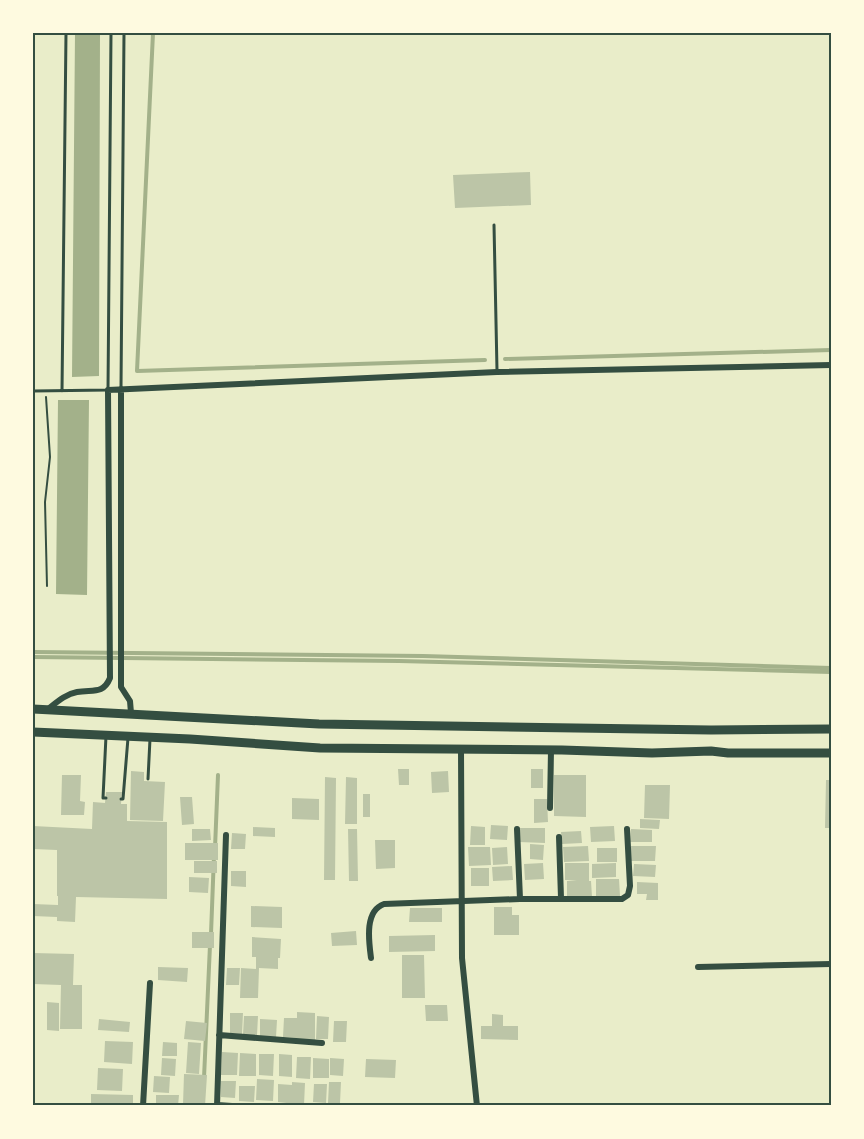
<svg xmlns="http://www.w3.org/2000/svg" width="864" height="1139" viewBox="0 0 864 1139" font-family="'Alegreya Sans',sans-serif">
<rect width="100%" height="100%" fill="#e9edc9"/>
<path fill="#a3b18a" d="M75,33H100L99,376L72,377Z
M58,400H89L87,595L56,594Z"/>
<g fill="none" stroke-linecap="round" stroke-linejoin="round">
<path stroke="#a3b18a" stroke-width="4" d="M153,33L137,371L485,360
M505,359L831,350
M33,652L423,656L831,668
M33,657L399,661L831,672
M215,848L218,775
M211,934L214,855
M204,1078L210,945"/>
</g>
<path fill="#bcc5a7" d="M530,172L531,205L455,208L453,175Z
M398,769H409V785H399Z
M531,769H543V788H531Z
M131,771L144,772V781L165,782L163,821L130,820Z
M448,771L449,792L432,793L431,772Z
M62,775H81L80,801L85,802L84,815H61Z
M554,775H586V817L554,816Z
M325,777L336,778L335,880H324Z
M346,777L357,778V824H345Z
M826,780H831V828H825Z
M645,785H670L669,819L644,818Z
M106,792H122L121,804H127V821L167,822V899L76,897L75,922L57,921V917L33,916V904L58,905V896H57V850L33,849V826L92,829L93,802L105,803Z
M363,794H370V817H363Z
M180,797H192L194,824L182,825Z
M292,798L319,799V820L292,819Z
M534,799H547L548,822L534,823Z
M640,819L660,820L659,829L640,828Z
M491,825L508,826L507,840L490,839Z
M471,826L485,827V845H470Z
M614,826L615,841L591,842L590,827Z
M253,827L275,828V837L253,836Z
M519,828H545V843L519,842Z
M192,829H210L211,840L192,841Z
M348,829H357L358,881H349Z
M631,829L652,830V842H630Z
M581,831L582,843L562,844L561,832Z
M232,833L246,834L245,849H231Z
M375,840H395V868L376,869Z
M185,843H218V860H185Z
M530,844L544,845L543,860L530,859Z
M588,846L589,861L564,862L563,847Z
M631,846H656L655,861H631Z
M468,847H490L491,865L469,866Z
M507,847L508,864L493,865L492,848Z
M597,848H617V862H597Z
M194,861H217V873H194Z
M543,863L544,879L525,880L524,864Z
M565,863H589V881H591L592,897H567V881L577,880H565Z
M616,863V877L592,878V864Z
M634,864L656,865L655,877L633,876Z
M512,866L513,880L493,881L492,867Z
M471,868H489V886H471Z
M231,871H246V887L231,886Z
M189,877L209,878L208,893L189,892Z
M596,879H619L620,896H596Z
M637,882L658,883V900H646L647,894H637Z
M251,906L282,907V928L251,927Z
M494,907H512V915H519V935H494Z
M410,908H442V922H409Z
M356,931L357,945L332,946L331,933Z
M192,932H214V948H192Z
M435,935V951L389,952V936Z
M252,937L281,939L280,958H278V969L259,968L258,998H240L241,968L256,969V957H252Z
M33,953L74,954L73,985H82V1029H60L61,985L33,984Z
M402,955H424L425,998H402Z
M158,967L188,968L187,982L158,980Z
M227,968H240L239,985H226Z
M47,1002L59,1003V1031L47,1030Z
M425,1005H447L448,1021H426Z
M297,1012L315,1013V1040H296V1038L283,1037L284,1018H297Z
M230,1013H243L242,1034L230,1033Z
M492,1014L503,1015V1026H518V1040L481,1039V1026H492Z
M244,1016H258L257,1035H243Z
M317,1016L329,1017L328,1039H316Z
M99,1019L130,1022L129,1032L98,1030Z
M260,1019L277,1020L276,1037L260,1036Z
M186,1021L207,1023L205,1041L184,1039Z
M334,1021H347L346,1042H333Z
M105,1041L133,1042L132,1064L104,1062Z
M163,1042L177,1043V1056H162Z
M188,1042L201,1043L199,1074L186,1073Z
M222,1052L238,1053L237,1075H221Z
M240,1053L256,1054V1076H239Z
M259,1054H274L273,1076L259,1075Z
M279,1054L292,1055V1077L279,1076Z
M297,1057H311L310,1079L296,1078Z
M162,1058L176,1059L175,1076L161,1075Z
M313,1058L329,1059V1078H313Z
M330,1058L344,1059L343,1076L330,1075Z
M366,1059L396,1060L395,1078L365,1077Z
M98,1068L123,1069L122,1091L97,1090Z
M184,1074L207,1075L205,1106L183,1105Z
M154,1076L170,1077L169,1093L153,1092Z
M257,1079L274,1080L273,1101L256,1100Z
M221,1081H236L235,1098L221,1097Z
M292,1082L305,1083L304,1105L278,1102V1084L292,1085Z
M329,1082H341L340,1103H328Z
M314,1084H327L326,1103L313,1102Z
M239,1086H255L254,1102L239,1101Z
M91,1094L133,1095V1106H91Z
M156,1095H179L178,1106H156Z"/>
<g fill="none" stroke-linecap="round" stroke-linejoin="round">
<path stroke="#344e41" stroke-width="2" d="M46,397L50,457L45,502L47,586"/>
<path stroke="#344e41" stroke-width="3" d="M494,225L497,370
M121,388L124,33
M33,391L108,390L111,33
M62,391L66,33
M148,779L150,739
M106,798H103L106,736
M121,799H123L128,738"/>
<path stroke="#344e41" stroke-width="6" d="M121,389V687L130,701L131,713
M48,709C57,702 66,694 77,692C92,689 103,695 110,678L108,390L497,372L831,365
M461,749L462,958L477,1106
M550,808L551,750
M517,829L520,899
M559,837L561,898
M371,958C369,942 364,911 384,904L520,899H622L628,895L630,886L627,829
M698,967L831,964
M219,1035L322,1043
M217,1105L232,1106
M143,1106L150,983
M217,1106L226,835"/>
<path stroke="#344e41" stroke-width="9" d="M33,709L319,724L711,730L831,729
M33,732L190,739L320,748L562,750L652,753L711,751L728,753H831"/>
</g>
<rect width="864" height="1139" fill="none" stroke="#fefae0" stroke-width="69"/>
<rect x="34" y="34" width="796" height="1070" fill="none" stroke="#344e41" stroke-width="2"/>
</svg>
